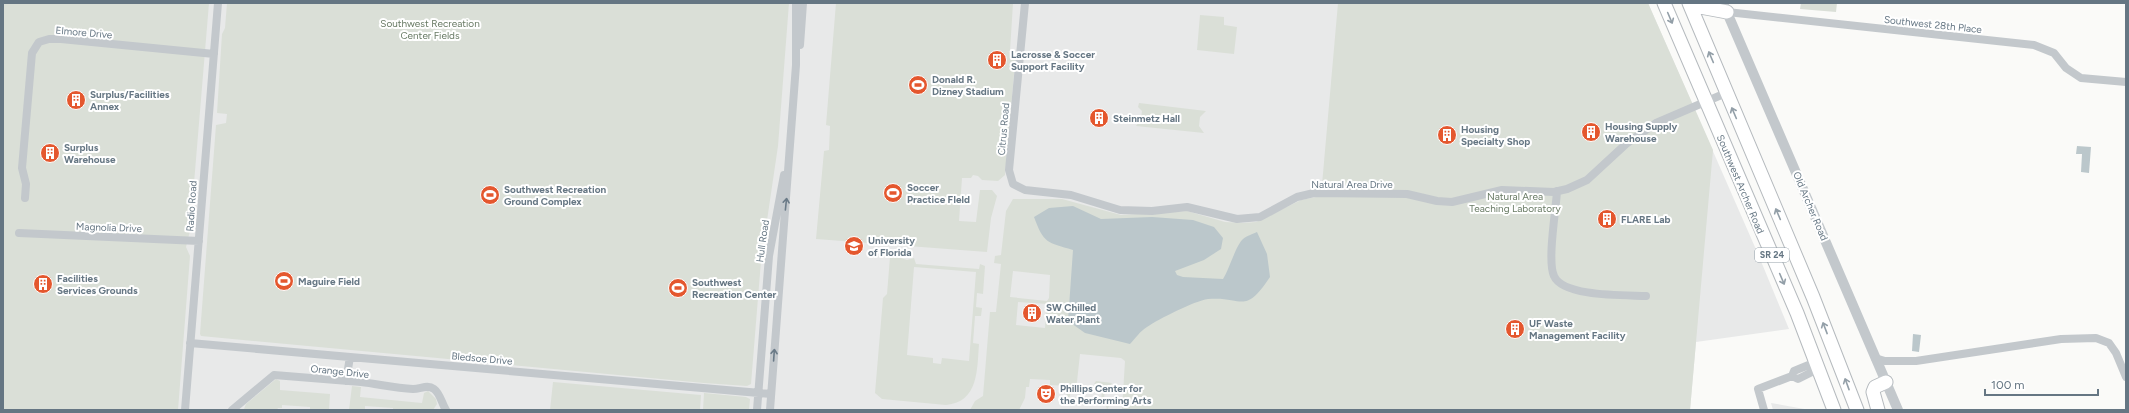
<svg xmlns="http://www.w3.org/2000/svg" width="2129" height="413" viewBox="0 0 2129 413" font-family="Figtree,sans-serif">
<rect width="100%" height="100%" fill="#fafaf8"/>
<path fill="#e8e9e9" d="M3,3H1648L1758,254L1789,329L1696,342L1690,410H3Z
M1771,403L1810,410H1773Z"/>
<path fill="#dadfd7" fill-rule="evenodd" d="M3,3H209L190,231L186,247L190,256L178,410H3Z
M227,3H789L778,146L761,261L751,384L747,386L704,383L201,336L200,334L216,125L226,123L227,114L217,113L222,34L225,28Z
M836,3H1013L1010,51H1007L1016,52L1005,175L998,181L982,180L978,176L973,175L971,178H962L959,221L976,222L980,190H992L997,196L991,218L987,252L816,239L824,151L829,150L830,126L826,125Z
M1338,3H1648L1713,150L1690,410H1122L1125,361L1121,358L1080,354L1076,391H1071L1069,399H1066L1067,386L1050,385V380L1030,379L1029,387H1026L1025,398L1019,410H970L975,401L983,396L990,312H996L1001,264L994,263L995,256L1001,255L1006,211L1013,199H1062L1121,215L1187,211L1225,222L1243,223L1256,222L1301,200L1321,196ZM1013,271L1050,275L1049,298L1047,301L1010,297ZM1018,302L1047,304L1045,328L1016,325Z
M1801,3H1837L1836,12L1800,9Z
M1200,15L1224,17V25L1237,27L1234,54L1197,50Z
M1139,103L1206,111L1200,117L1199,126L1204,133L1136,126L1141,119L1142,111L1138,107Z
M890,257H898L907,260L914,258L916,264L979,269L980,264L985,266L983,294L977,293L976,307L982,308L981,316H975L973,343L979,344C977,369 979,402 946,405L882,399L875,393L883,298L887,294ZM914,267L976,272L969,361L942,358L941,364L933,363V358L907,355Z
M276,379L280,381V390L330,394L329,410H310V407L282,405V408H278L277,410L244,409L246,404Z
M1096,381L1112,383L1110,386H1105L1104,400L1110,404L1107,410L1106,406H1101L1102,385L1094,384Z
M553,382L701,395L700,410H550Z
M352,386L361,387L360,397L422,403L424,393L428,391L436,399L437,404L433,410H393V408L365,406V410H349Z
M704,393L746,397L750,399L749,410H703Z"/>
<path fill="#bbc7cb" d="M2077,146L2091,147L2089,173L2081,172L2082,154H2076Z
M1073,206L1101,219L1152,217L1193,220L1214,227L1223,238L1221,249L1204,260L1175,271L1177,275L1183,277L1223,279C1229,270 1236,245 1243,239C1246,236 1253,234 1257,232L1267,254L1270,277C1244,316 1244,296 1208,299C1194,301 1159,319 1147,327C1140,331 1135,339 1130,344L1085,333L1068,321L1073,250C1047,242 1044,244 1034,217L1049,208Z
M1913,334L1921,335L1919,352L1912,351Z"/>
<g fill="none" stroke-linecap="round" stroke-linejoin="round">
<g stroke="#b5babe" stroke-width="15">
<path id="primary" d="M1664,3L1797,313L1834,410
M1689,3L1813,297L1857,410
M1691,3L1700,7L1727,12
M1878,410L1873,392L1875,387L1886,382"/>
</g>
<path stroke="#c3c8cc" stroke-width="8" d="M1025,3L1009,170L1013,184L1025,190L1071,195L1120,210L1152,211L1187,207L1237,219L1260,217L1297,197L1314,193L1407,194L1437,201L1452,202L1502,190L1554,192L1567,189L1587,180L1626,144L1656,123L1726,93
M1727,12L2034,45L2054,53L2066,68L2081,78L2126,82
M800,45L803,3
M1557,191C1556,210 1547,261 1554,276C1563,297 1625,295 1646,296
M25,198L26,184L22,168L32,53L39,42L49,39H61L214,54
M19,233L199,241
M190,343L771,394
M1875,358L1885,361H1916L2061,339L2096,338L2109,343L2116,353L2126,377
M1811,364L1817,366L1814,371L1798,379L1792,376L1794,371Z
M346,381L350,357
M185,410L218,3
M232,410L274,375L361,382C378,384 395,388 413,389C421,389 427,384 434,389C440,393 442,404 446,410
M757,410L769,256L784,175
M770,410L796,65V3
M1764,410L1758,389L1792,376"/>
<path stroke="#c3c8cc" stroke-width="10" d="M1723,3L1898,410"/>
<use href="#primary" stroke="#fff" stroke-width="13"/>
</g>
<defs><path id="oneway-shaft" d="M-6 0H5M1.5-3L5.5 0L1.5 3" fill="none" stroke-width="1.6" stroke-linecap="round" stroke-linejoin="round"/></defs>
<g stroke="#939fa8">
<use href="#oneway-shaft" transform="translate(1670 18) rotate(67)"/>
<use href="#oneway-shaft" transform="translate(1711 57) rotate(-113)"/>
<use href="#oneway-shaft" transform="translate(1734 113) rotate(-113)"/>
<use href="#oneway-shaft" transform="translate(1778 214) rotate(-113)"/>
<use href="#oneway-shaft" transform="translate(1782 279) rotate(67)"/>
<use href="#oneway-shaft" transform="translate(1825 328) rotate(-111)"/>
<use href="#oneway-shaft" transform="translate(1847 384) rotate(-110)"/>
</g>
<g stroke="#6a7a87">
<use href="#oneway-shaft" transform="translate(786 204) rotate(-84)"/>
<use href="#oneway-shaft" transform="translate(774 355) rotate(-86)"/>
</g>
<defs>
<g id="building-disc" transform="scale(1)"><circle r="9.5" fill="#e4572e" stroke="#fff"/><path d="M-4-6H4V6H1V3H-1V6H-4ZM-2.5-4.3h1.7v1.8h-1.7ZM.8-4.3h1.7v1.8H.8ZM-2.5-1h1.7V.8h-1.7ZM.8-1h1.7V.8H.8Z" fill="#fff"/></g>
<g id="stadium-disc" transform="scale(1)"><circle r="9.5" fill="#e4572e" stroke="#fff"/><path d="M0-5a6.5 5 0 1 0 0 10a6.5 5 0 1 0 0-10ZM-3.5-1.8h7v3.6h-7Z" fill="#fff"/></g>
<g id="university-disc" transform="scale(1)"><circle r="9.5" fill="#e4572e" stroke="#fff"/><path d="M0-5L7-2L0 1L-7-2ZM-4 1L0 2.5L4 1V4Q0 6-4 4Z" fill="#fff"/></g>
<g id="theatre-disc" transform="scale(1)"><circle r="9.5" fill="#e4572e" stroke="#fff"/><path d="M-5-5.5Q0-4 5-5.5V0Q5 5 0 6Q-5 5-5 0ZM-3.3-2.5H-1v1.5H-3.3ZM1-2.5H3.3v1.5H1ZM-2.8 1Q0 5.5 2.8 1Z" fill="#fff"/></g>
</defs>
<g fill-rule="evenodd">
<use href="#building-disc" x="997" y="60"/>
<use href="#stadium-disc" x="918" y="85"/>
<use href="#building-disc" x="76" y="100"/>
<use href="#building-disc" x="1099" y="118"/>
<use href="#building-disc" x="1591" y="132"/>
<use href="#building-disc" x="1447" y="135"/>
<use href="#building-disc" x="50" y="153"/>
<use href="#stadium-disc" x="893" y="193"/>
<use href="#stadium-disc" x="490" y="195"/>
<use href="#building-disc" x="1607" y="219"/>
<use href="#university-disc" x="854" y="246"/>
<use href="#stadium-disc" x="284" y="281"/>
<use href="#building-disc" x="43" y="284"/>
<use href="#stadium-disc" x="678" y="288"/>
<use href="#building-disc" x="1032" y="313"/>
<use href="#building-disc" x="1515" y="329"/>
<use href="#theatre-disc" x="1046" y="394"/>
</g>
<g text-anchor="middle" stroke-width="4" stroke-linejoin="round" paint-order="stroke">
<rect fill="#fff" stroke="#939fa8" stroke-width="1" x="1755" y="248" width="34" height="14" rx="3"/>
<g font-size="9" font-weight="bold" fill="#657683">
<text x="1772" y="258">SR 24</text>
</g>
<g font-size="10" fill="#687a64" stroke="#fff">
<text x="430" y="27">Southwest Recreation<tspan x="430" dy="12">Center Fields</tspan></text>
<text x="1515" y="200">Natural Area<tspan x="1515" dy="12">Teaching Laboratory</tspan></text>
</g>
<g font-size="10" fill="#657683" stroke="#fff">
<text transform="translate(1933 24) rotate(6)" y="4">Southwest 28th Place</text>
<text transform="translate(84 32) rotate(5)" y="4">Elmore Drive</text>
<text transform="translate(1003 129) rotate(-85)" y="4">Citrus Road</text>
<text x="1352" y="188">Natural Area Drive</text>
<text transform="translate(1741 184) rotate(67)" y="4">Southwest Archer Road</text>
<text transform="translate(191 206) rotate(-86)" y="4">Radio Road</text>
<text transform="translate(1811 206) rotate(67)" y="4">Old Archer Road</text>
<text transform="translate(109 227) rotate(2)" y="4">Magnolia Drive</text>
<text transform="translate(762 241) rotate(-82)" y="4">Hull Road</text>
<text transform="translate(482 358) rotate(5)" y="4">Bledsoe Drive</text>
<text transform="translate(340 371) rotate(6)" y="4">Orange Drive</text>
</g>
<g font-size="10" font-weight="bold" fill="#657683" stroke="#fff" text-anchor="start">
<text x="1011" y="58">Lacrosse &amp; Soccer<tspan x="1011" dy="12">Support Facility</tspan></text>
<text x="932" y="83">Donald R.<tspan x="932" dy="12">Dizney Stadium</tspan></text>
<text x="90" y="98">Surplus/Facilities<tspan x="90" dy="12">Annex</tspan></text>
<text x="1113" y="122">Steinmetz Hall</text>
<text x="1605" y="130">Housing Supply<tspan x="1605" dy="12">Warehouse</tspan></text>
<text x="1461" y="133">Housing<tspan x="1461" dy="12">Specialty Shop</tspan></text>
<text x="64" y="151">Surplus<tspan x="64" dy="12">Warehouse</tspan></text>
<text x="907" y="191">Soccer<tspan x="907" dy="12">Practice FIeld</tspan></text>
<text x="504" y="193">Southwest Recreation<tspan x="504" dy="12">Ground Complex</tspan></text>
<text x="1621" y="223">FLARE Lab</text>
<text x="868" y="244">University<tspan x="868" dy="12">of Florida</tspan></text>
<text x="57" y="282">Facilities<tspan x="57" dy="12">Services Grounds</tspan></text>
<text x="298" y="285">Maguire Field</text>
<text x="692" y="286">Southwest<tspan x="692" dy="12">Recreation Center</tspan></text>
<text x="1046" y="311">SW Chilled<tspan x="1046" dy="12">Water Plant</tspan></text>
<text x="1529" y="327">UF Waste<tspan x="1529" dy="12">Management Facility</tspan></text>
<text x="1060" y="392">Phillips Center for<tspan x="1060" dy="12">the Performing Arts</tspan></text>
</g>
</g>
<rect width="2129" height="413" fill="none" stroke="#657683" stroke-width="8"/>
<path d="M1985 389v6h113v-6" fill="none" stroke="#657683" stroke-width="2"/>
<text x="1991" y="389" font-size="12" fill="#657683" stroke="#ffffff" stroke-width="3" paint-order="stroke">100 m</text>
</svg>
